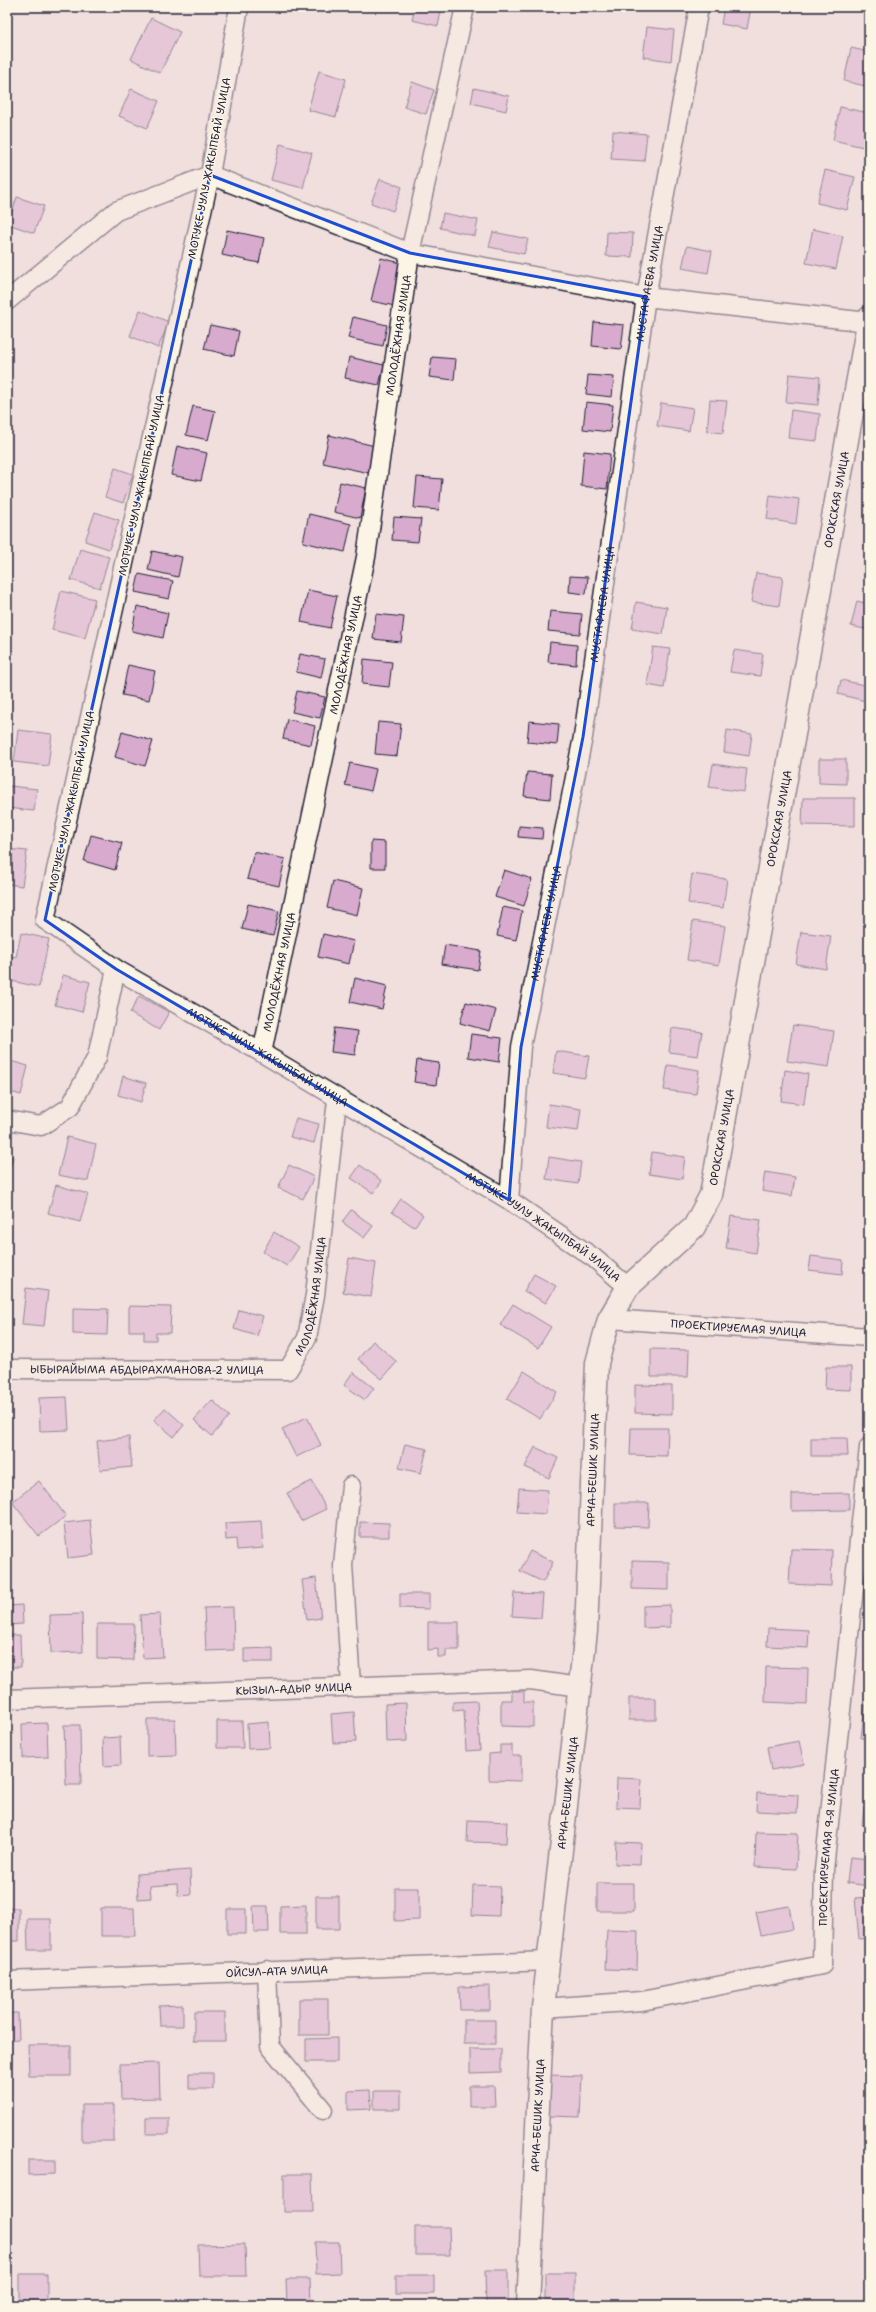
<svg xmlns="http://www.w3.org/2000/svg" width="876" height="2312" viewBox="0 0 876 2312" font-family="'Shantell Sans',sans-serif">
<rect width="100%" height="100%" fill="#f1dfde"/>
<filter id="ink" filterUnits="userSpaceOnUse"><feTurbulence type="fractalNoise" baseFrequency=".025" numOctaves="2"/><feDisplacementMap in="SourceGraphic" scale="8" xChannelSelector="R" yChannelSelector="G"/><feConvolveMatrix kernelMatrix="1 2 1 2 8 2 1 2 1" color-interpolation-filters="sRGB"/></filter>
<g filter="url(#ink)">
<path fill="#d8abce" stroke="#22223b" d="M415,7H442L438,26L412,20Z
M724,7H751L747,29L721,24Z
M151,18L180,32L160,73L131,59Z
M647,27L674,30L671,61L643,57Z
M851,48L869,52V87L844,81Z
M319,71L346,79L336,117L308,110Z
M412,82L434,90L426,114L404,107Z
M474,88L509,96L506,111L471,103Z
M131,89L159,101L147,128L119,116Z
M840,107L869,113L863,147L833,140Z
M613,131L647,134L644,161L611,159Z
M280,144L312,153L303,188L271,180Z
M825,170L855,177L847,210L817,203Z
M380,179L402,187L393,211L371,203Z
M17,197L44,206L34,233L8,224Z
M443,213L478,220L475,236L440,228Z
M813,229L843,236L836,269L806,263Z
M227,230L264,238L259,263L222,255Z
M493,232L528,239L524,254L489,247Z
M607,232L633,233L632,257L606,256Z
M687,246L712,251L708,273L682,268Z
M381,258L405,264L395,306L371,301Z
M140,310L169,322L158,348L130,336Z
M353,317L387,325L383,346L348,338Z
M594,322L624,325L621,349L592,346Z
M210,325L239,331L234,356L204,349Z
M349,357L384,365L379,385L345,378Z
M432,357L456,359L454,380L429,377Z
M789,374L820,377L818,405L786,402Z
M588,375L614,377L612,397L586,394Z
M710,400L727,401L723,433L707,431Z
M586,402L613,405L610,432L583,429Z
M661,403L693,408L689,431L657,426Z
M193,406L215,411L208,440L186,435Z
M791,410L820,414L817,441L788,438Z
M329,435L375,446L369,473L323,463Z
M177,446L207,453L201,481L171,475Z
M584,451L610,454L607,489L581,486Z
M115,468L133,474L123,503L105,497Z
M417,477L442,479L439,510L414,508Z
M340,482L366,488L360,518L334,512Z
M770,495L799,499L796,524L767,519Z
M95,512L119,520L109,549L85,541Z
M309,514L351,524L345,552L303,542Z
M394,517L421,519L418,542L392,540Z
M80,549L109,557L100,588L71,580Z
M152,551L182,557L178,577L148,570Z
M756,573L783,577L779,606L751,602Z
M139,574L173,581L169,599L135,592Z
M570,576L588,577L586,594L569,592Z
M308,590L337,596L330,628L301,622Z
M61,591L95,599L85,638L52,630Z
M857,601L869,604V630L851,626Z
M636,602L667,607L663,634L632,629Z
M137,606L168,613L163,638L132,631Z
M550,611L582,614L580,634L548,631Z
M376,614L404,617L401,642L373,639Z
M550,642L577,645L576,665L548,662Z
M653,647L670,649L664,688L647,685Z
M734,650L763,654L760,676L730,672Z
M300,654L325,659L321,678L296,672Z
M364,659L392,662L389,687L362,684Z
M128,665L155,671L149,700L122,695Z
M841,680L869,686V702L838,694Z
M297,691L325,697L320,718L292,712Z
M287,719L315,726L311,745L283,739Z
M529,721L559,724L557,745L527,742Z
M378,722L401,724L397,756L375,754Z
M18,730L52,734L48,766L14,762Z
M727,730L752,734L749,756L724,752Z
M122,732L153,741L145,766L115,757Z
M819,759H846V784L819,783Z
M350,763L376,769L371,791L345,785Z
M713,764L747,769L744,792L709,787Z
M527,772L552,774L550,799L524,796Z
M10,786L37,789L34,811L7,808Z
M803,798H855V826L802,825Z
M519,826L543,828L542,839L518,837Z
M91,835L122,843L115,870L84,861Z
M371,841L385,842V868H371Z
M7,849L27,851L22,886L7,884Z
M254,852L285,859L279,886L247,879Z
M504,870L532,879L524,906L495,897Z
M692,874L727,879L723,908L688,903Z
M333,881L363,888L357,915L327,908Z
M248,904L279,911L273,936L242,929Z
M503,907L522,911L516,940L497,936Z
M693,921L725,926L719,965L687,960Z
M801,932L831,936L826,969L796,964Z
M21,933L49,939L39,987L7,980V955L16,957Z
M323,934L354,941L349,964L318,957Z
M445,945L481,951L478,970L442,964Z
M63,975L90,982L82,1012L55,1005Z
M355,978L387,986L382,1009L350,1002Z
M139,996L169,1012L159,1030L130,1013Z
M466,1002L496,1010L490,1031L460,1023Z
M793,1025L834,1031L829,1067L787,1061Z
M334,1028L358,1031L355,1055L331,1052Z
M672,1028L702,1032L698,1056L669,1052Z
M471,1034L502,1038L499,1062L468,1057Z
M556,1051L589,1056L585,1078L553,1073Z
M7,1060L28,1066L21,1095L7,1091Z
M417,1060L439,1063L436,1085L414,1082Z
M668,1065L699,1070L696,1094L664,1090Z
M785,1070L808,1074L804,1104L781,1101Z
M123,1076L146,1083L141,1102L118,1095Z
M549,1104L581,1109L578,1131L546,1127Z
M296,1118L319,1124L314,1143L290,1137Z
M67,1137L96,1144L88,1181L58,1175Z
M652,1152L685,1157L682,1179L649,1174Z
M7,1156L13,1157L7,1178Z
M549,1157L581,1162L578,1184L546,1179Z
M289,1165L314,1177L303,1199L278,1188Z
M360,1165L382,1181L373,1193L351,1178Z
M765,1172L795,1177L792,1196L762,1191Z
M56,1185L88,1194L80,1222L48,1213Z
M401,1199L423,1215L414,1227L392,1212Z
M351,1210L373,1226L364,1238L342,1222Z
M731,1216L761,1220L756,1253L726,1248Z
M274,1232L299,1247L287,1266L263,1252Z
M811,1256L843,1260L842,1274L809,1270Z
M349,1258L376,1263L371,1297L343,1292Z
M534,1274L556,1286L546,1303L524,1291Z
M26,1288L48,1291L44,1326L22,1324Z
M513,1304L551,1327L538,1348L500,1325Z
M129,1306L171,1307L170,1333H156V1340H144V1331H129Z
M73,1308L108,1309L107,1335L73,1334Z
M239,1310L263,1316L257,1336L234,1329Z
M373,1341L397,1362L382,1379L358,1359Z
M651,1349L689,1350L688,1377H651Z
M826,1367H851V1390L825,1389Z
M524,1371L557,1392L540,1419L507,1399Z
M353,1372L374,1388L365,1400L344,1385Z
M635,1385L672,1386V1414L635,1413Z
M67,1397L69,1430L40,1431L39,1398Z
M212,1400L229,1416L212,1436L194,1420Z
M165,1408L184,1425L174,1437L154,1420Z
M307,1417L321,1445L296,1457L282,1429Z
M631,1428H668L667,1456L630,1455Z
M129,1437L132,1467L100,1470L97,1441Z
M811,1438H847L848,1456H811Z
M405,1444L427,1449L421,1473L399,1468Z
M535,1447L558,1458L549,1478L525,1467Z
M39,1481L66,1516L39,1536L12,1502Z
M312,1481L326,1509L301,1521L287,1493Z
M519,1488L548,1490L546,1514L517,1512Z
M849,1493V1510L792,1511V1494Z
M615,1503H649L648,1527L615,1526Z
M90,1520L94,1555L68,1558L64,1523Z
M261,1521L263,1548L237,1550L236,1539L226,1540L225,1523Z
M360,1522L389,1523V1537H360Z
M791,1549L832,1550L831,1586L789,1584Z
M530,1551L553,1562L543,1582L520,1571Z
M632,1561L669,1562V1590L632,1589Z
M316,1578L321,1618L307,1620L302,1580Z
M514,1593L543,1594L541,1618L512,1616Z
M400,1594H429V1609L400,1608Z
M22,1605L23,1624L7,1625V1606Z
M670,1605V1627L643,1628V1606Z
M233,1607L234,1650L206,1651L204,1608Z
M82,1614L83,1652L51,1653L50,1615Z
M160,1614L163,1657L143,1658L140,1615Z
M428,1622H459V1650H446V1657H438V1649L428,1650Z
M97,1624H134L133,1660L97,1659Z
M768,1628L809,1630L808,1648L767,1646Z
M7,1635H20L21,1667H7Z
M869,1647V1670L866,1669Z
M273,1648V1662H244V1649Z
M766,1667L808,1668L807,1704L765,1702Z
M512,1691H524V1702H533V1727L501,1726V1700H512Z
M629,1698H656V1720H629Z
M477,1701L480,1750L466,1751L464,1710L453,1711V1702Z
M406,1703L407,1741L386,1742L385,1704Z
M865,1705L869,1706V1739L861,1738Z
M354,1712L356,1742L333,1743L331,1714Z
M147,1719H175L176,1755L147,1756Z
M217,1721H242L243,1748H217Z
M269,1722L270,1748L248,1749L247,1724Z
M47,1723L48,1757L23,1758L22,1724Z
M64,1725H80L81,1785H66Z
M120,1737L121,1765L104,1766L103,1738Z
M799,1741L804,1764L771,1770L767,1747Z
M500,1745H512V1756H521V1781L489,1780V1754L500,1753Z
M617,1778L641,1779L640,1808L616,1807Z
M757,1793L798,1795L797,1813L756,1811Z
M864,1808L869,1809V1826L862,1825Z
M468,1820L507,1822L506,1843L467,1842Z
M756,1832L798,1833L796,1869L755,1867Z
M616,1842L641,1843L640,1865L615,1864Z
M850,1857L869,1859V1886L847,1883Z
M190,1870L191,1895L178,1896L177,1884L150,1886L151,1898L138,1899L137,1874Z
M597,1883H634V1911H597Z
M473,1885L500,1886L499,1916L472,1915Z
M395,1888H419V1920L395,1921Z
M316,1896H339V1929H316Z
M869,1897V1938L859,1939L855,1898Z
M306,1905V1934H280V1906Z
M253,1906H268L269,1932H254Z
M789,1906L793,1929L761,1935L756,1912Z
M7,1908H19V1941H7Z
M101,1908H134L135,1936H101Z
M227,1909H246V1934H227Z
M27,1919H51V1950H28Z
M607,1930L638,1931L637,1970L605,1969Z
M490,1986V2010H460L459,1987Z
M299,1999H328V2035H299Z
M183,2005V2026H160L159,2006Z
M194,2012H225V2041H194Z
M7,2013H18L19,2039L7,2040Z
M464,2020H495V2044H464Z
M337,2038V2062H306V2039Z
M28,2045H71V2076H29Z
M470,2049H501V2072L470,2073Z
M159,2063L160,2098L121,2099L120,2064Z
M189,2073H213V2089H189Z
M550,2075L582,2076L580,2117L548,2116Z
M469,2086H494L495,2107H469Z
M370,2090L371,2109L348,2110V2091Z
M374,2091H401V2109H374Z
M82,2105H114V2141H82Z
M146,2118H169V2134H146Z
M28,2160H55V2174L28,2175Z
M284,2174H312L313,2212H284Z
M415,2227H449L450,2255H415Z
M315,2242H339L340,2273L316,2274Z
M245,2244L246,2276H199L198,2245Z
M485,2270H508V2305H486Z
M545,2273H575V2300H545Z
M19,2274H47V2300H19Z
M396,2275H434V2294H396Z
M286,2279H310L311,2305H287Z
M199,2303V2305H150V2304Z"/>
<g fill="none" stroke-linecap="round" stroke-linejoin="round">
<g stroke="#22223b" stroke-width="21">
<g id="minor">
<path id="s1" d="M239,7L210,175L45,920L116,969L262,1053L509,1200L594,1258L628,1287"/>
<path d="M7,301L116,211L210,175L410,253L646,297L868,322"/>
<path id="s2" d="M262,1053L366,557L410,253L465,7"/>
<path d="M7,1120L41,1126L70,1107L97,1057L116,969"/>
<path id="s3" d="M509,1200L521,1047L583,737L646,297L699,7"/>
<path id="s4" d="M609,1319L869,1337"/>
<path id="s5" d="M7,1369L288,1370L307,1338L315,1295L337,1100"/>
<path d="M351,1685L343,1565L351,1486"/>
<path id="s6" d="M7,1699L531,1680L579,1687"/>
<path d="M267,1970L270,2046L323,2110"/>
<path id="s7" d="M7,1981L548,1961"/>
<path id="s8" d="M543,2008L642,2001L822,1965L824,1870L869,1447"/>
</g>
</g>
<g stroke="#22223b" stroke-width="25">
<g id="tertiary">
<path id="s9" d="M528,2305L543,2008L586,1631L597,1363L609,1319L628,1287L694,1227L711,1195L869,318"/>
</g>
</g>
<use href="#minor" stroke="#fcf5e5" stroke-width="18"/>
<use href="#tertiary" stroke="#fcf5e5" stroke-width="22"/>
</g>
</g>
<path d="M0 0H876V2312H0ZM210,175L410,253L646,297L583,737L521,1047L509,1200L116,969L45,920Z" fill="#f1dfde" fill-opacity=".55" fill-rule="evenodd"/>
<path fill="none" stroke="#1d4ed8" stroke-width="3" stroke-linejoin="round" d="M210,175L410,253L646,297L583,737L521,1047L509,1200L116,969L45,920Z"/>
<g text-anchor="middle" stroke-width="3" stroke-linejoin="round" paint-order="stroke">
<g font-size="11" fill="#22223b" stroke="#fcf5e5">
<text transform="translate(209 168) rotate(-79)" y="4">МОТУКЕ УУЛУ ЖАКЫПБАЙ УЛИЦА</text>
<text dy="4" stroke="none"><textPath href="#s3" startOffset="928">МУСТАФАЕВА УЛИЦА</textPath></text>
<text dy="4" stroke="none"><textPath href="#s2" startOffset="731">МОЛОДЁЖНАЯ УЛИЦА</textPath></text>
<text transform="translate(141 485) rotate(-78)" y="4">МОТУКЕ УУЛУ ЖАКЫПБАЙ УЛИЦА</text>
<text dy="4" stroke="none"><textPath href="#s9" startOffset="1860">ОРОКСКАЯ УЛИЦА</textPath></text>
<text dy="4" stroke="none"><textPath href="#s3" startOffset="604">МУСТАФАЕВА УЛИЦА</textPath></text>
<text dy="4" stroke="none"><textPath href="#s2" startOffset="407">МОЛОДЁЖНАЯ УЛИЦА</textPath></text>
<text transform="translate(71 801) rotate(-78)" y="4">МОТУКЕ УУЛУ ЖАКЫПБАЙ УЛИЦА</text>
<text dy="4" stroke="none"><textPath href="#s9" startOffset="1536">ОРОКСКАЯ УЛИЦА</textPath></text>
<text dy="4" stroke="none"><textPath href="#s3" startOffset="280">МУСТАФАЕВА УЛИЦА</textPath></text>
<text dy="4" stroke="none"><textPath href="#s2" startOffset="83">МОЛОДЁЖНАЯ УЛИЦА</textPath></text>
<text dy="4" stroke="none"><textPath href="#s1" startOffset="1195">МОТУКЕ УУЛУ ЖАКЫПБАЙ УЛИЦА</textPath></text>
<text dy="4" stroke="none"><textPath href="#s9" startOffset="1212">ОРОКСКАЯ УЛИЦА</textPath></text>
<text dy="4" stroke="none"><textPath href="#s1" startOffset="1519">МОТУКЕ УУЛУ ЖАКЫПБАЙ УЛИЦА</textPath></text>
<text dy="4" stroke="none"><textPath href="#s5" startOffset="360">МОЛОДЁЖНАЯ УЛИЦА</textPath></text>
<text dy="4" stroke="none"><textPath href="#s4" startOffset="130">ПРОЕКТИРУЕМАЯ УЛИЦА</textPath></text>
<text dy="4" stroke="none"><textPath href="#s5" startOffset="140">ЫБЫРАЙЫМА АБДЫРАХМАНОВА-2 УЛИЦА</textPath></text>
<text dy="4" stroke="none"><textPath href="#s9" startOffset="838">АРЧА-БЕШИК УЛИЦА</textPath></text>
<text dy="4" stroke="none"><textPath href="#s6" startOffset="287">КЫЗЫЛ-АДЫР УЛИЦА</textPath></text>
<text dy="4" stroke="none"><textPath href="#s9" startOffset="514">АРЧА-БЕШИК УЛИЦА</textPath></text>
<text dy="4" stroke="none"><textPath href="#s8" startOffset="401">ПРОЕКТИРУЕМАЯ 9-Я УЛИЦА</textPath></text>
<text dy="4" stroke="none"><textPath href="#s7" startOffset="270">ОЙСУЛ-АТА УЛИЦА</textPath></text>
<text dy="4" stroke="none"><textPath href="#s9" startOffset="190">АРЧА-БЕШИК УЛИЦА</textPath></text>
</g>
</g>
<rect width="876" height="2312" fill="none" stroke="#fcf5e5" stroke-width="24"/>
<rect x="12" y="12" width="852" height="2288" fill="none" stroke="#22223b" stroke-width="1.5" filter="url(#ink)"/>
</svg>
